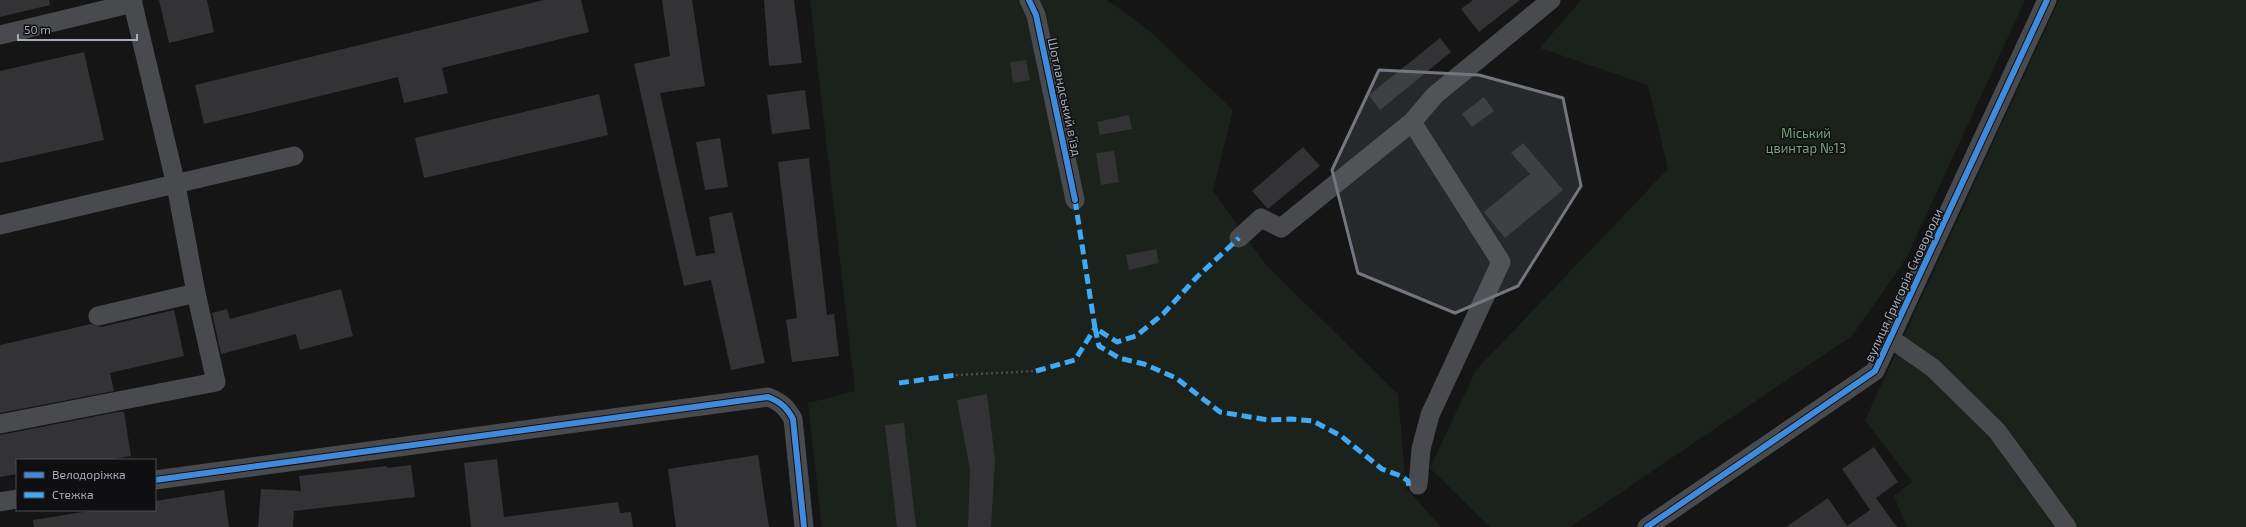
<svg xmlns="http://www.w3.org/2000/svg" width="2246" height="527" viewBox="0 0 2246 527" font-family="'Exo 2',sans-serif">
<rect width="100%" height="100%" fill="#151515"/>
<path fill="#1b221c" d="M810,0H1107L1150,31L1233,110L1213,191L1266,265L1398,394L1406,488L1441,527H822L808,403L855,391Z
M1581,0H2025L1907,257L1853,335L1570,527H1490L1430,468L1476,370L1668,169L1648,85L1540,48Z
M2059,0H2246V527H1907L1894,496L1912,482L1865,420Z"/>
<path fill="#333335" d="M0,0H49L50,5L0,17Z
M159,0H207L214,32L169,43Z
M544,0H581L589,32L442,68L448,93L404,103L398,77L204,124L195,85Z
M662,0H692L705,86L660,93L696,256L715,253L709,217L732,212L765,363L731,370L711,280L684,286L634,64L670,56Z
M764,0H794L802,63L769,66Z
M1473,0H1520L1479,32L1461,9Z
M1440,38L1451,52L1380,110L1369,95Z
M84,52L104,140L0,163V71Z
M1026,60L1030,80L1013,83L1010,62Z
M805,90L810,129L772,134L767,95Z
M599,94L608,135L424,178L415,138Z
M1484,97L1494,111L1472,127L1462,114Z
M1129,115L1132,129L1100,135L1097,122Z
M720,138L728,187L705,190L696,142Z
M1523,143L1563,190L1505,238L1484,212L1530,174L1511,153Z
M1303,147L1320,166L1268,209L1252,191Z
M1114,151L1119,182L1101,185L1096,153Z
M809,158L827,315L834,314L839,356L792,362L786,320L797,318L778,162Z
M1156,249L1159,263L1129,270L1126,255Z
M341,289L353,336L300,350L296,334L221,354L212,313L227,309L230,319Z
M174,310L184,356L110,373L114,391L0,413V345L91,324L101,327Z
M987,394L995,460L991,527H968L970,470L957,400Z
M118,412H124L131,456L107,460H17V474L0,477V435Z
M904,423L916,527H897L885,425Z
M1874,447L1898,482L1876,498L1897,527H1786L1828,498L1847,526L1870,510L1842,469Z
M758,455L769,527H676L668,469Z
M497,459L504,517L618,502L620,513L631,512L633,527H471L464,463Z
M411,465L415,497L294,511L293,527H258L261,489L301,491L299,476L387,466V468Z
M224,490L229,527H34L33,520L96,510H155V501Z"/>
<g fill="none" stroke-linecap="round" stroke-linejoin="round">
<path stroke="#4b4c50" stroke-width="2.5" stroke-dasharray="2 3" stroke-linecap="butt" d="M956,375L1036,371"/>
<path stroke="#494a4e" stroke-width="19" d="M1029,0L1036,15L1075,200
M0,35L133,3
M1412,122L1501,262L1430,415L1421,449L1418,485
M0,225L294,156
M1239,238L1261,218L1281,228L1412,122L1435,95L1551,0
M98,316L196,293
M1890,338L1933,368L1997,431L2067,527
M0,424L216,382L196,293L176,185L132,0
M155,480L768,397C781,402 787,408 793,419L804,527
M0,502L17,499
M1647,527L1875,371L2047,0"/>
<path stroke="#3fa9f5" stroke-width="5" stroke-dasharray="10 5" stroke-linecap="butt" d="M1075,200L1095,328L1117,342L1136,336L1163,314L1197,277L1239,238
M1095,328L1099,346L1119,358L1144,364L1176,378L1220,412L1268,420L1290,419L1313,421L1341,436L1382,469L1401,476L1408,481L1409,487
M1036,371L1075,360L1095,328
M899,383L956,375"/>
<g stroke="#0f0f11" stroke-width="8">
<path id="cycleway" d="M1029,0L1036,15L1075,200
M155,480L768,397C781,402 787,408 793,419L804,527
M1647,527L1875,371L2047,0"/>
</g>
<use href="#cycleway" stroke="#408adc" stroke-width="6"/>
</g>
<path fill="#73767f" fill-opacity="0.2" stroke="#73767f" stroke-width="3" stroke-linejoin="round" d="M1379,70L1479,75L1563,98L1581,186L1518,286L1455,313L1358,273L1332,170Z"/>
<g text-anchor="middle" stroke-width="3" stroke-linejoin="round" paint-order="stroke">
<g font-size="13" fill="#a5abb8" stroke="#0f0f11">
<text transform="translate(1065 97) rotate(78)" y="5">Шотландський в'їзд</text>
<text transform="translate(1903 285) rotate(-65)" y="5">вулиця Григорія Сковороди</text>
</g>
<g font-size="13" fill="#7aa47b" stroke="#0f0f11">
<text x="1806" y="138">Міський<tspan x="1806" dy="15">цвинтар №13</tspan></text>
</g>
</g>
<rect x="16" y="459" width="140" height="52" fill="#0f0f11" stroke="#4b4d54"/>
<rect x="24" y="472" width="20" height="6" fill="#408adc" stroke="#4b4d54"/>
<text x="52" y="479" font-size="12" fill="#a5abb8">Велодоріжка</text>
<rect x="24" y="492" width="20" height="6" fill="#3fa9f5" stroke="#4b4d54"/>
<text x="52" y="499" font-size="12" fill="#a5abb8">Стежка</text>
<path d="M18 34v6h119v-6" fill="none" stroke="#a5abb8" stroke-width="2"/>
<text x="24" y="34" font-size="12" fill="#a5abb8" stroke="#0f0f11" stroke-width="3" paint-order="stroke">50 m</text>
</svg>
